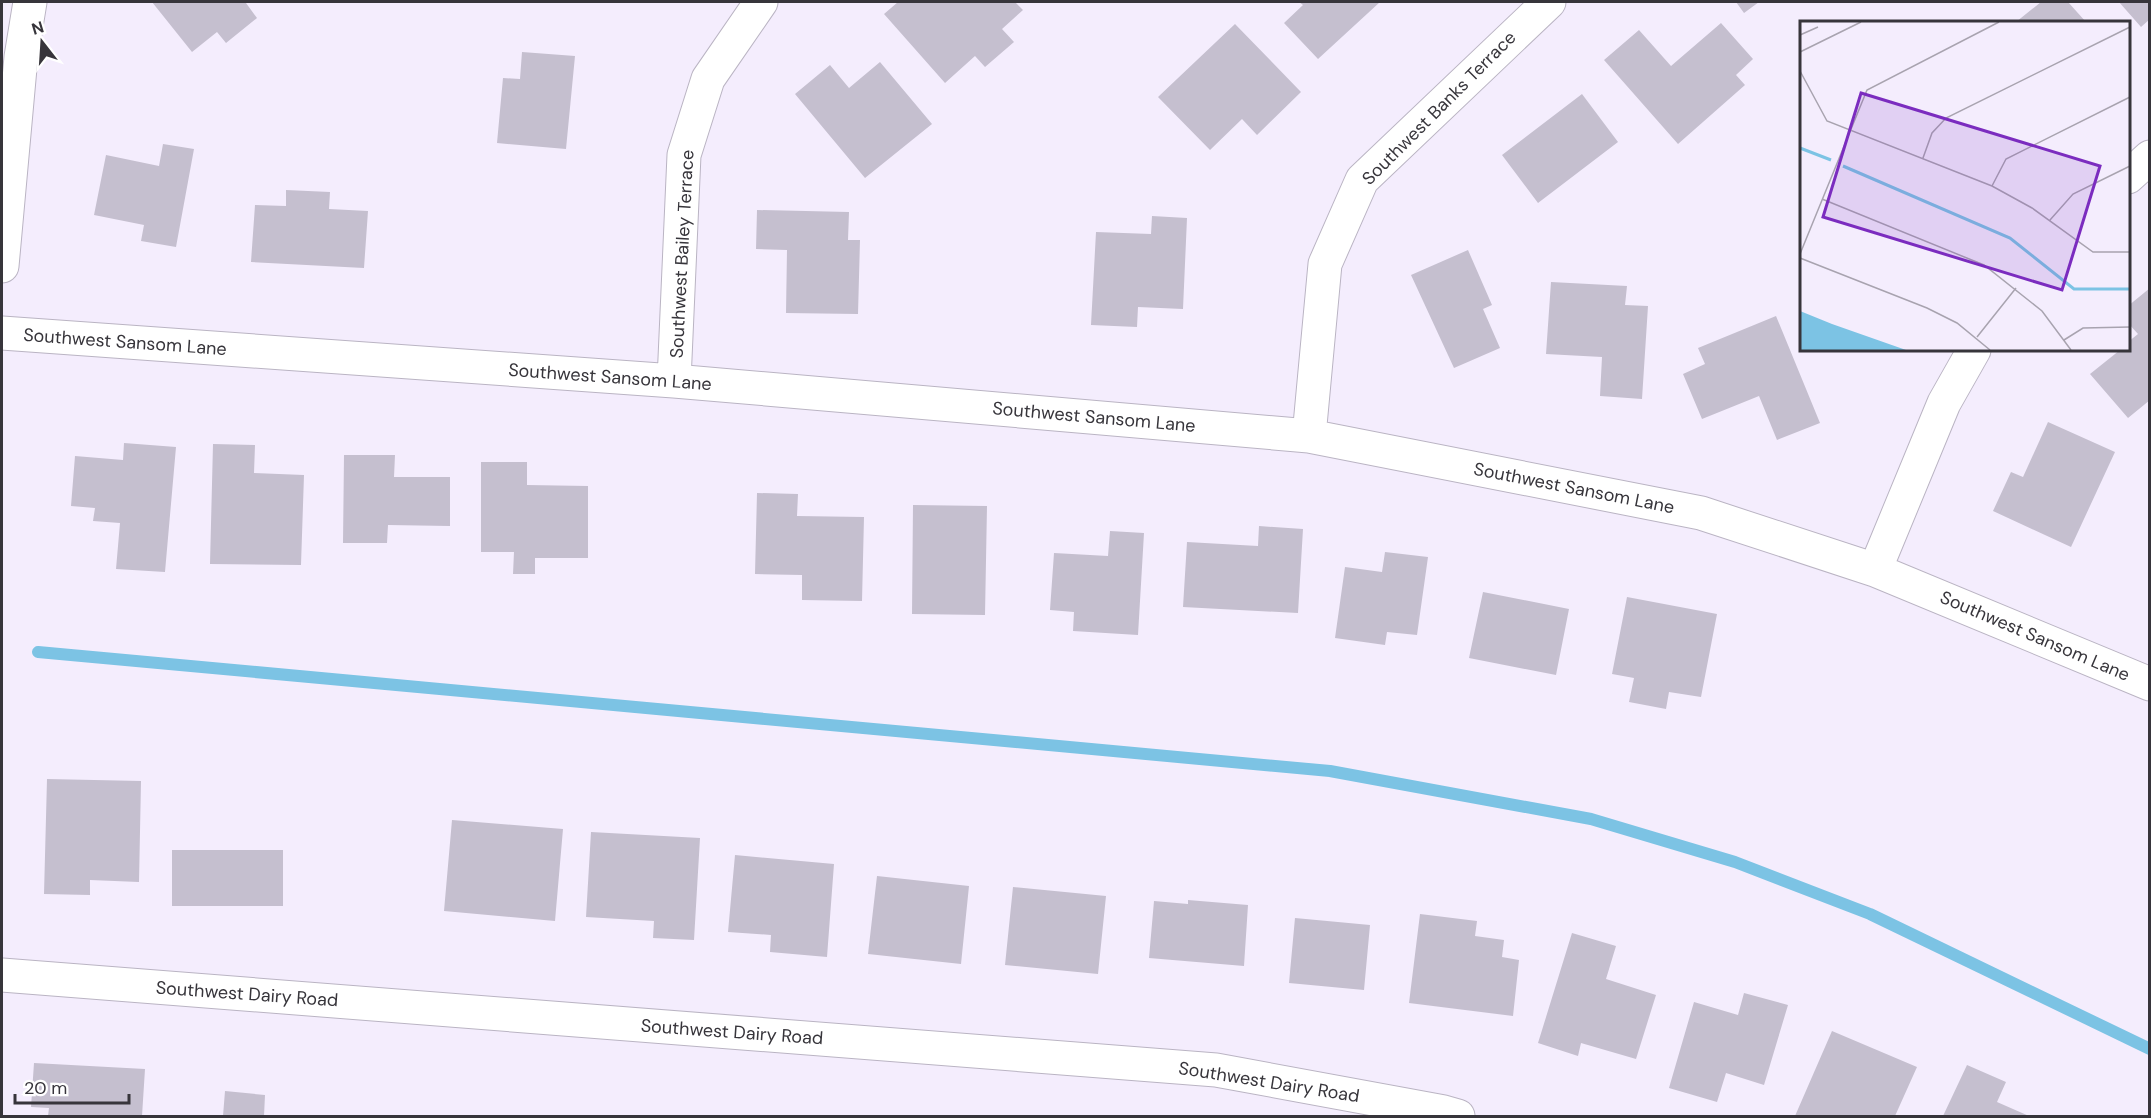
<svg xmlns="http://www.w3.org/2000/svg" width="2151" height="1118" viewBox="0 0 2151 1118" font-family="'DM Sans',sans-serif">
<rect width="100%" height="100%" fill="#f4edfd"/>
<g fill="none" stroke-linecap="round" stroke-linejoin="round">
<path stroke="#7cc3e4" stroke-width="12" d="M38,652L1330,771L1591,819L1735,862L1870,914L2150,1049"/>
</g>
<path fill="#c5bfcf" d="M152,2H249L246,3L257,18L226,43L217,32L192,52Z
M898,2H1015L1023,10L1002,29L1014,42L985,67L975,56L945,83L884,14Z
M1299,2H1380L1318,59L1284,23L1303,5Z
M1736,2H1759L1744,13Z
M2041,2H2068L2086,22H2016Z
M2119,2H2150V19L2141,27Z
M1721,23L1753,59L1736,75L1745,85L1678,144L1604,60L1639,30L1671,66Z
M1235,24L1301,92L1257,135L1242,119L1210,150L1158,97Z
M522,52L575,56L566,149L497,143L503,78L520,79Z
M880,62L932,124L865,178L795,94L830,65L849,88Z
M1582,94L1618,142L1538,203L1502,155Z
M163,144L194,149L176,247L141,241L144,225L94,215L106,155L159,166Z
M286,190L330,192L329,209L368,211L364,268L251,262L255,205L286,206Z
M757,210L849,212L848,240H860L858,314L786,313L787,250L756,249Z
M1152,216L1187,218L1183,309L1138,307L1137,327L1091,325L1096,232L1151,234Z
M1468,250L1492,305L1483,309L1500,348L1454,368L1411,275Z
M1551,282L1627,286L1625,305L1648,306L1642,399L1600,396L1602,357L1546,354Z
M2150,288V400L2128,418L2090,374L2120,350H2128V342L2138,334L2128,323V306Z
M1776,316L1820,423L1777,440L1759,396L1702,419L1683,374L1705,364L1698,348Z
M2048,422L2115,452L2071,547L1993,511L2011,472L2023,477Z
M124,443L176,447L165,572L116,569L120,523L93,521L95,508L71,506L75,456L123,460Z
M213,444L255,445L254,473L304,475L301,565L210,564Z
M344,455H395L394,477H450V526L388,525L387,543H343Z
M481,462H527V485L588,486V558H535V574H513L514,552H481Z
M757,493L798,494L797,516L864,517L862,601L802,600V575L755,574Z
M913,505L987,506L985,615L912,614Z
M1259,526L1303,529L1298,613L1183,607L1187,542L1258,546Z
M1110,531L1144,533L1138,635L1073,631L1074,612L1050,610L1054,553L1108,556Z
M1385,552L1428,557L1417,635L1387,632L1385,645L1335,638L1345,567L1382,572Z
M1483,592L1569,609L1556,675L1469,658Z
M1627,597L1717,614L1701,697L1669,692L1666,709L1629,702L1634,678L1612,674Z
M47,779L141,781L139,882L90,880V895L44,894Z
M452,820L563,829L555,921L444,911Z
M591,832L700,838L694,940L653,938L654,921L586,917Z
M172,850H283V906H172Z
M735,855L834,864L827,957L770,952L771,935L728,932Z
M877,876L969,886L961,964L868,954Z
M1013,887L1106,896L1098,974L1005,965Z
M1188,900L1248,905L1244,966L1149,958L1154,901L1188,904Z
M1420,914L1477,921L1475,936L1504,940L1502,957L1519,960L1513,1016L1409,1003Z
M1295,918L1370,925L1364,990L1289,983Z
M1572,933L1616,946L1606,979L1656,995L1636,1059L1581,1043L1578,1056L1538,1043Z
M1744,993L1788,1005L1764,1085L1726,1073L1717,1102L1669,1088L1694,1002L1738,1015Z
M1832,1031L1917,1067L1895,1116H1795Z
M34,1063L145,1069L142,1116H48L49,1108L31,1107Z
M1967,1065L2006,1082L1997,1102L2029,1116H1943Z
M225,1091L265,1095L264,1116H223Z"/>
<g fill="none" stroke-linecap="round" stroke-linejoin="round">
<g stroke="#bab4c3" stroke-width="35">
<path id="minor" d="M2128,177L2150,157
M2,266L21,57L30,2
M2,333L674,381L1309,436L1701,513L1875,570L2150,684
M674,381L684,155L708,79L761,2
M1309,436L1325,264L1362,180L1549,2
M1875,570L1944,403L1974,350
M2,975L1216,1070L1444,1112L1458,1116"/>
</g>
<use href="#minor" stroke="#fff" stroke-width="33"/>
</g>
<g text-anchor="middle" stroke-width="4.5" stroke-linejoin="round" paint-order="stroke">
<g font-size="18" fill="#37353b" stroke="#fff">
<text transform="translate(1439 108) rotate(-45)" y="6">Southwest Banks Terrace</text>
<text transform="translate(682 254) rotate(-87)" y="6">Southwest Bailey Terrace</text>
<text transform="translate(125 342) rotate(4)" y="6">Southwest Sansom Lane</text>
<text transform="translate(610 377) rotate(4)" y="6">Southwest Sansom Lane</text>
<text transform="translate(1094 417) rotate(5)" y="6">Southwest Sansom Lane</text>
<text transform="translate(1574 488) rotate(11)" y="6">Southwest Sansom Lane</text>
<text transform="translate(2035 636) rotate(23)" y="6">Southwest Sansom Lane</text>
<text transform="translate(247 994) rotate(4)" y="6">Southwest Dairy Road</text>
<text transform="translate(732 1032) rotate(4)" y="6">Southwest Dairy Road</text>
<text transform="translate(1269 1082) rotate(9)" y="6">Southwest Dairy Road</text>
</g>
</g>
<g transform="translate(1800 21)">
<rect width="330" height="330" fill="#f4edfd"/>
<path d="M0,290L32,303L106,329H0Z" fill="#7cc3e4"/>
<path fill="none" stroke="#7cc3e4" stroke-width="3" d="M0,127L31,139M43,145L210,217L274,268H330"/>
<path fill="none" stroke="#a8a3af" stroke-width="1.5" d="M0,14L18,6M0,31L61,1M0,50L27,100L192,165L232,187L293,231H330M123,137L132,112L146,97L330,6M192,165L206,138L330,76M22,178L184,244L242,290L271,329M250,199L273,173L330,145M0,233L67,69L199,1M0,237L127,287L157,302L190,329M177,316L216,267M264,319L283,307L330,306"/>
<path fill="#7b2cbf" fill-opacity="0.15" stroke="#7b2cbf" stroke-width="3" d="M61,72L300,145L262,269L23,196Z"/>
<rect width="330" height="330" fill="none" stroke="#37353b" stroke-width="3"/>
</g>
<rect width="2151" height="1118" fill="none" stroke="#37353b" stroke-width="6"/>
<g transform="translate(42 42) rotate(343)" stroke="#ffffff" stroke-width="4.5" paint-order="stroke">
<path d="M0-4.5L10 22L0 15L-10 22Z" fill="#37353b"/>
<text y="-9" font-size="16" font-weight="bold" text-anchor="middle" fill="#37353b">N</text>
</g>
<path d="M15 1094v9h114v-9" fill="none" stroke="#37353b" stroke-width="3"/>
<text x="24" y="1094" font-size="18" fill="#37353b" stroke="#ffffff" stroke-width="4.5" paint-order="stroke">20 m</text>
</svg>
